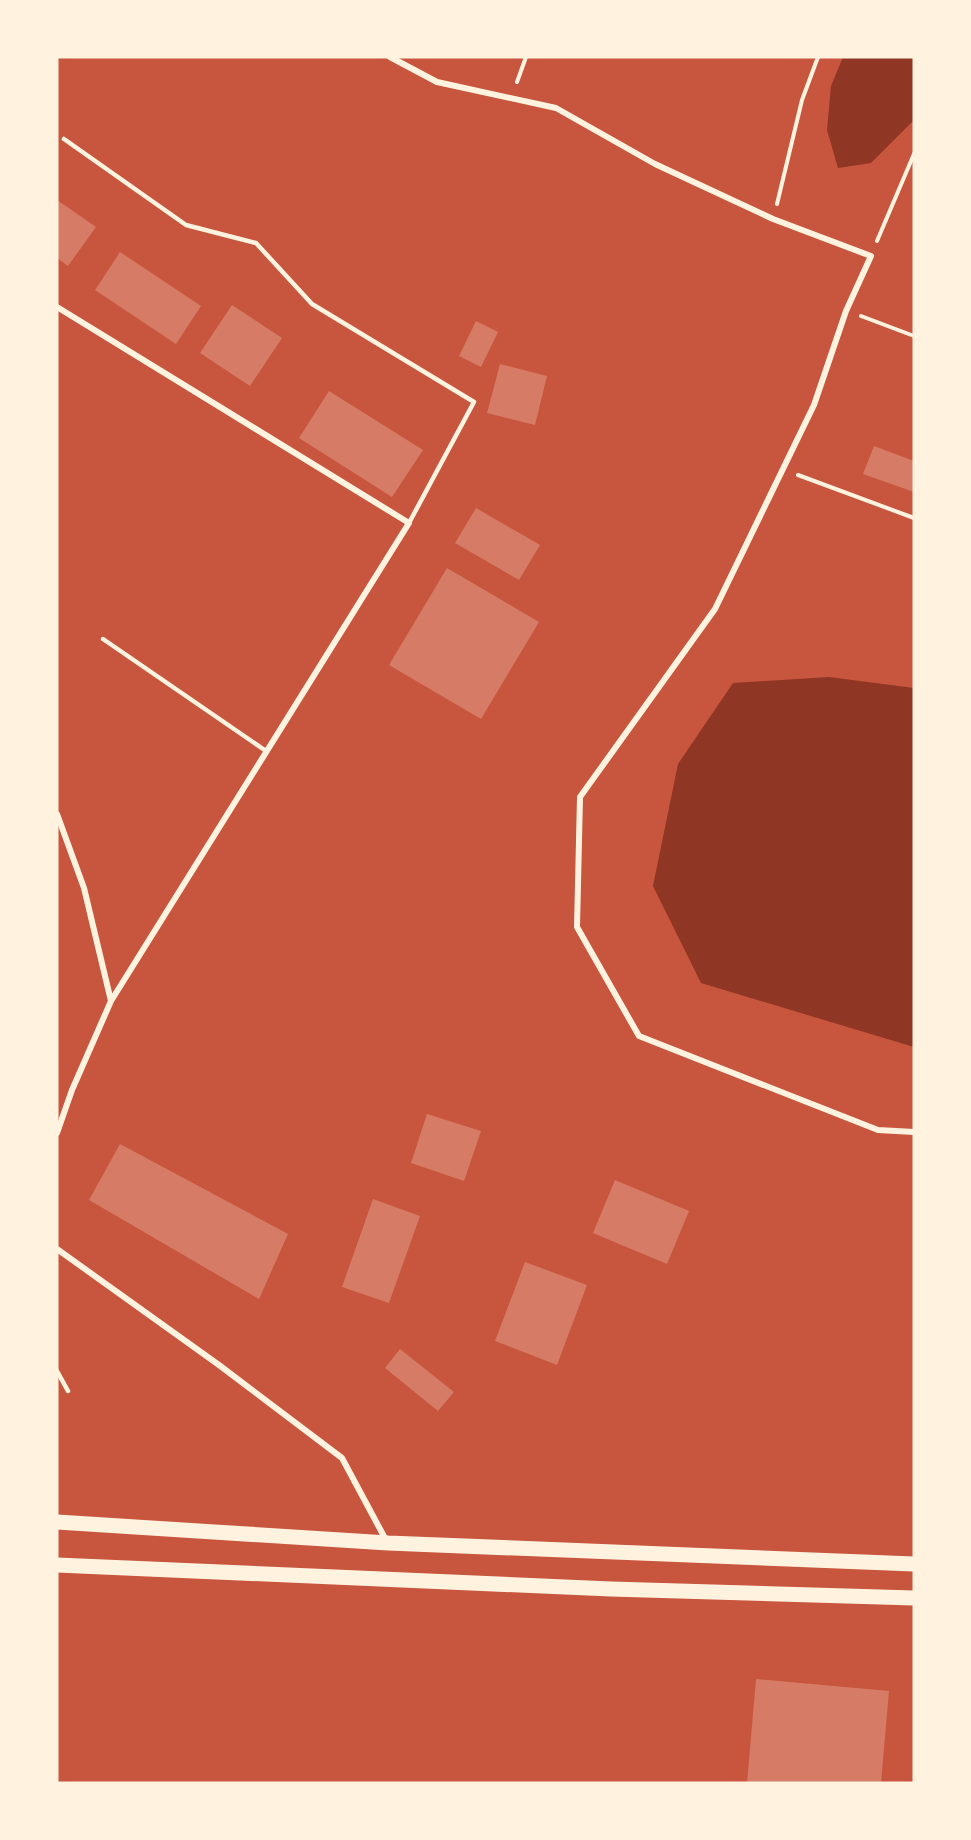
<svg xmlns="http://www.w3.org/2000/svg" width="971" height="1840" viewBox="0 0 971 1840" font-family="Ubuntu,sans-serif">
<rect width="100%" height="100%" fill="#c8553d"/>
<path fill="#8f3625" d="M843,57H914V118L913,121L871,163L838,168L827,130L831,86Z
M829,677L914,688V1047L701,983L653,886L678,764L733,683Z"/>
<path fill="#d67c66" d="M57,200L96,227L68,266L57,258Z
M120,252L201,306L176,344L95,290Z
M232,305L282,338L250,386L200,353Z
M476,321L498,332L481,367L459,356Z
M500,364L547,376L535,425L487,413Z
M329,391L423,450L392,497L299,438Z
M874,446L914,461V492L863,474Z
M476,508L540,545L519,580L455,543Z
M447,568L539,622L481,719L389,665Z
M427,1114L481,1131L464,1181L411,1163Z
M120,1144L288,1234L259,1299L89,1200Z
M615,1180L689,1211L667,1264L593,1233Z
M373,1199L420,1216L389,1303L342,1287Z
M525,1262L587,1285L557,1365L495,1341Z
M400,1349L454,1392L438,1411L385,1368Z
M756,1679L889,1691L881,1783H747Z"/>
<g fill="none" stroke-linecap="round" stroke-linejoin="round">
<path stroke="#fff3e0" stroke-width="4" d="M517,82L526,57
M777,204L802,100L818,57
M877,241L914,154
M861,316L914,336
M798,475L914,518"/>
<path stroke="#fff3e0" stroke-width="4.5" d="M64,139L186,225L256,243L312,304L474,402L409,523
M103,639L266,751
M57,1371L68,1391"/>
<path stroke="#fff3e0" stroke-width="6" d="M390,57L437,82L556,108L655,164L773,219L871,256L846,311L814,405L715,609L580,797L577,927L639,1036L878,1130L914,1132
M57,307L409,523L111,1001L72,1090L57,1133
M57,814L84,888L111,1001
M57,1249L219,1365L342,1458L387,1542"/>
<path stroke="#fff3e0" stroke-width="15" d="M57,1522L388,1543L914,1564
M57,1565L611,1589L914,1598"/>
</g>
<rect width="971" height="1840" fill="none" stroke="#fff3e0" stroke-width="117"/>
</svg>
